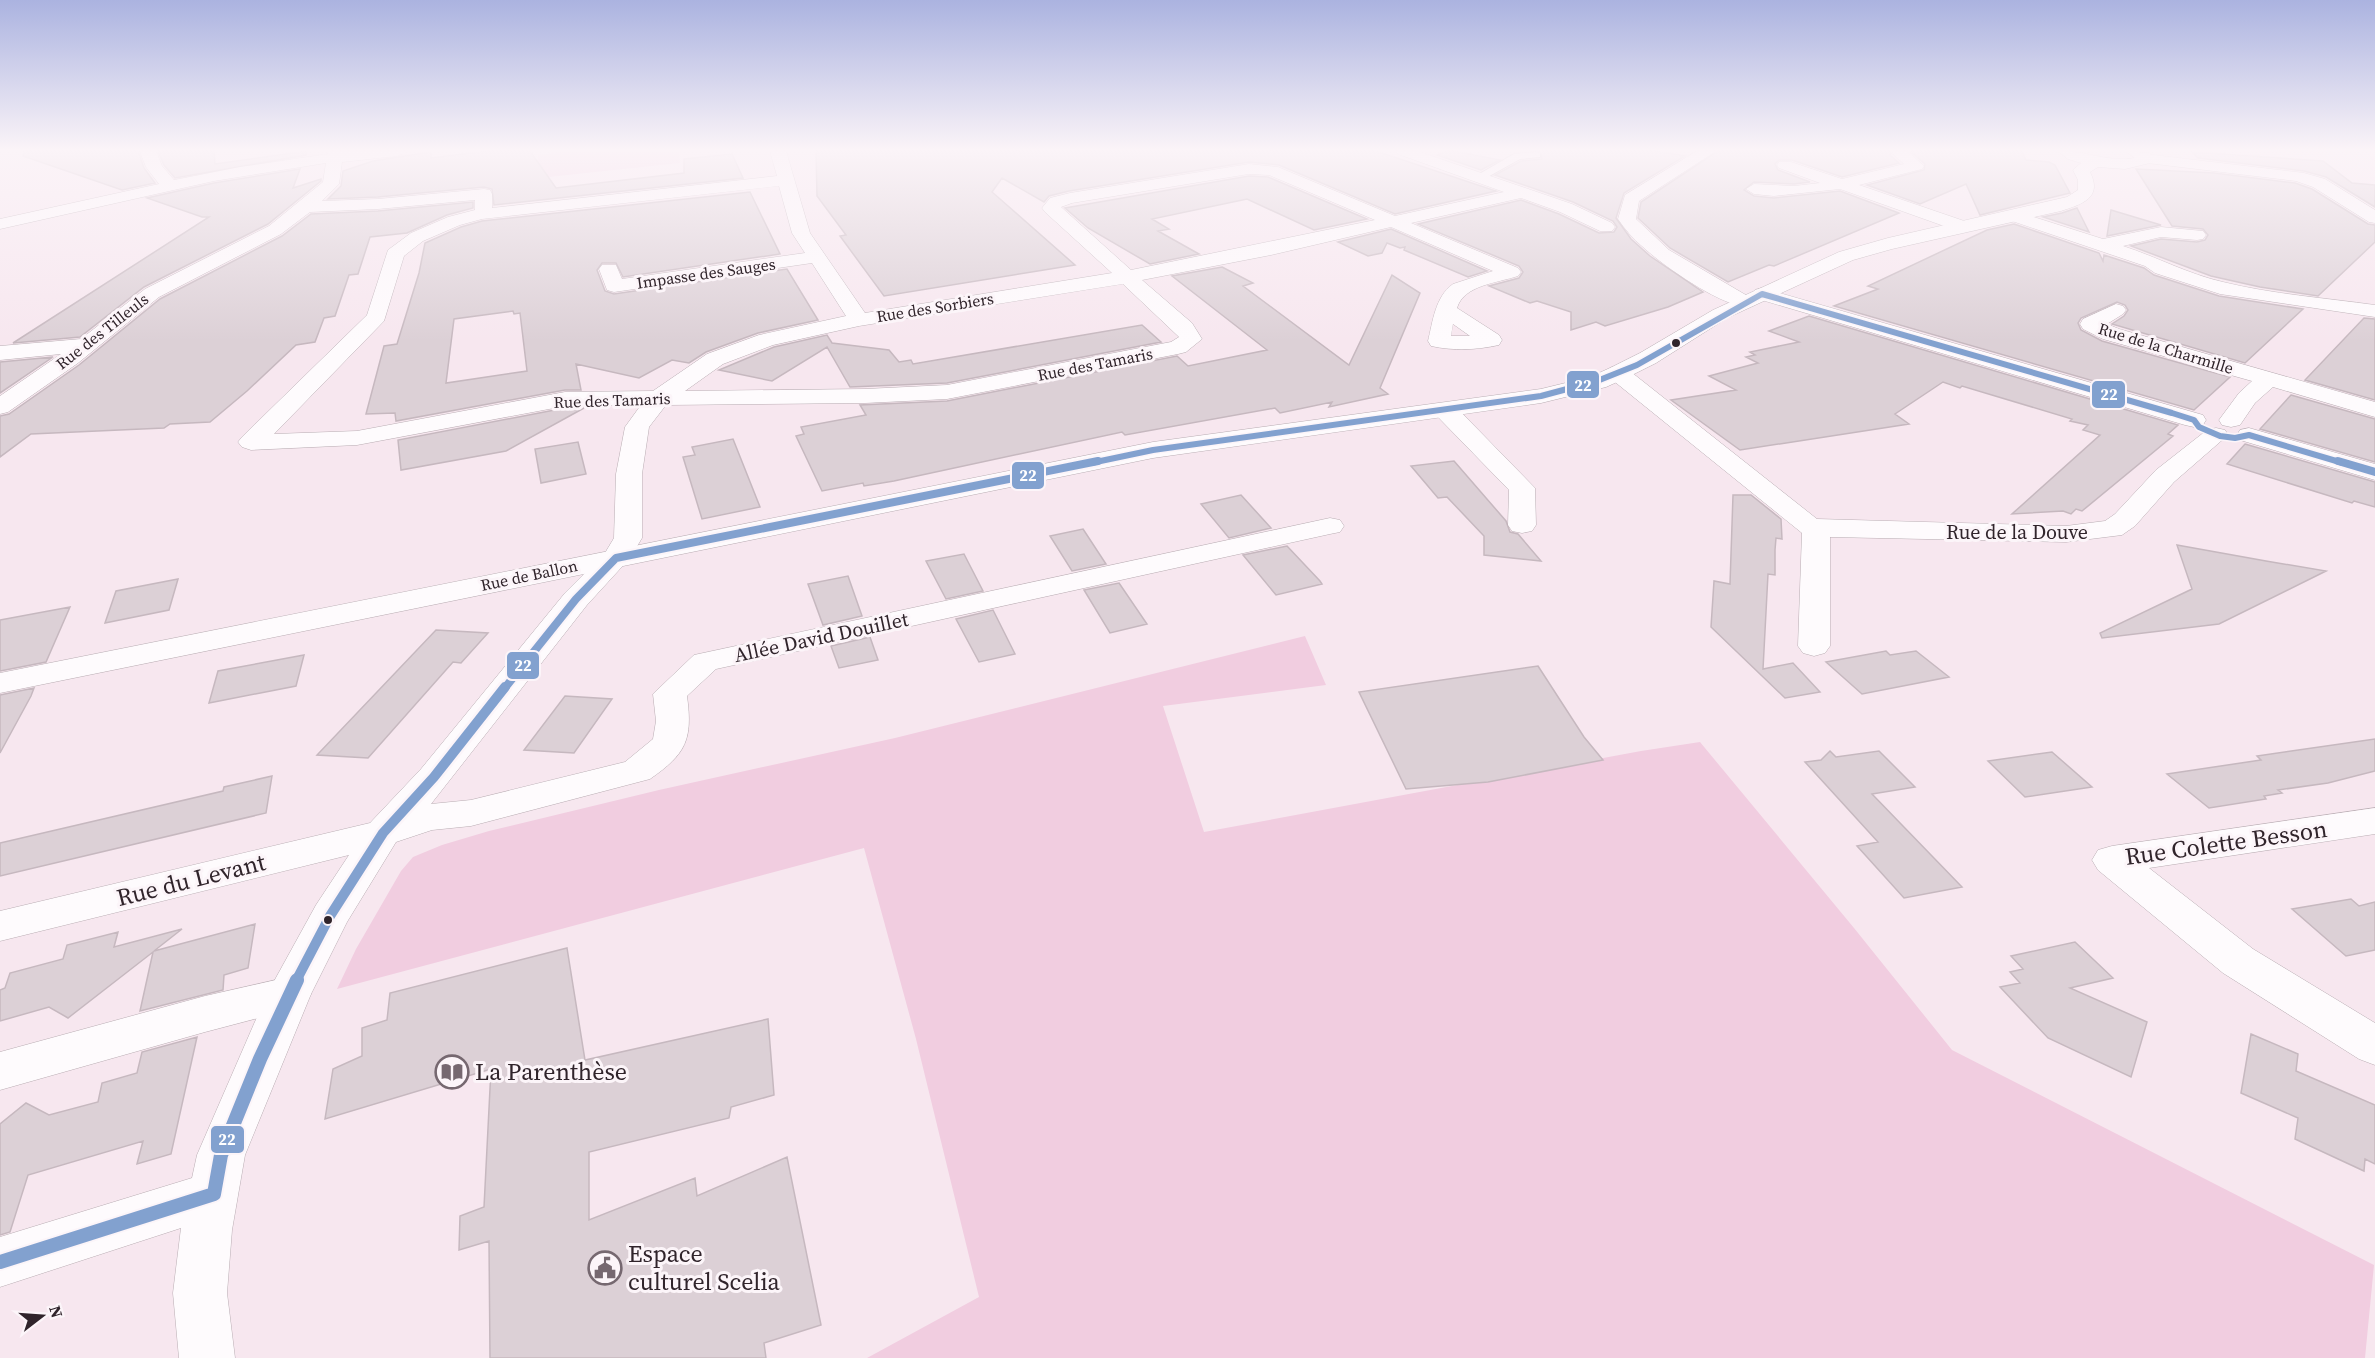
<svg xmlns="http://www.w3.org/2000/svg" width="2375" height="1358" viewBox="0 0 2375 1358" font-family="'Source Serif 4',serif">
<rect width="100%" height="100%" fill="#f7e7ef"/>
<path fill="#f1cde0" d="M568,151H679L680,163L539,178L538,155Z
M1305,636L1326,685L1163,706L1204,832L1641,751L1700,742L1854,928L1952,1050L2374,1265L2365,1358H867L979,1297L916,1039L864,848L337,989L356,949L401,871L413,857L442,845L489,831L659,790L895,738Z"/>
<path fill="#dcd0d6" stroke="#c6b8bf" stroke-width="1.5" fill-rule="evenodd" d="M24,151H138L144,168L155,183L122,190L23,156Z
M158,151H214L215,164L307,151L306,155L175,178L164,165Z
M488,151H530L556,188L684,173V159L732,154L743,178L494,205L492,189L484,187L378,197L328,199L341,186L343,171L373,161L431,152V158Z
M816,151H1376L1496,191L1395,214L1279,165L1249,162L1069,191L1049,196L1044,202L1002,178L992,192L1075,265L884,296L840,236L846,235L817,196Z
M1447,151H1454L1500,160L1481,170L1437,155Z
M1540,151H1656L1685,156L1624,193L1616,218L1631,239L1650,256L1703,292L1668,307L1605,326L1596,322L1571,330V312L1537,301L1530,303L1489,286L1519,278L1523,272L1519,266L1418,224L1521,200L1559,214L1599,233L1614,232L1617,227L1613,221L1573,202L1495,175L1521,161L1542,159Z
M1718,151H1891L1890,155L1899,163L1842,177L1792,160H1779L1775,164L1778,170L1810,182L1794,184L1754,182L1744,190L1754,196L1774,198L1840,191L1899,213L1774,266L1769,265L1728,282L1670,248L1638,218L1641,202Z
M1910,151H2022L2026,160L2049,162L2055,165L2070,193L1980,215L1966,184L1920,204L1867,185L1924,170L1925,164Z
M2192,152L2323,161L2352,183L2375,185V207L2326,177L2304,171L2198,158Z
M300,169L293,188L321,179V181L268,224L144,287L80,337L13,343L209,217H202L147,198L214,183Z
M2136,169L2214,173L2295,183L2312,189L2368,224L2375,225V242L2318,296L2260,287L2211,276L2131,246L2161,239L2197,242L2205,240L2208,235L2203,229L2172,226Z
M1249,176L1268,177L1367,219L1314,230L1247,199L1152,219L1169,229L1158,231L1199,254L1150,264L1088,228L1065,208Z
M750,192L780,254L623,277L616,263H602L597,270L605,291L614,294L787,269L818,320L758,333L706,352L689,363L672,360L639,378L576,364L581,390H565L396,421L395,413L366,414L384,346L397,344L419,273L425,243L461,227L482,221ZM513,311L514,314L520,313L527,371L446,383L454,319Z
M473,202V208L447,215L407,233L370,237L358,274L349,275L335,316L324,318L315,342L296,345L247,391L210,422L170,424L164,428L31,434L0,457V416L9,414L79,365L160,299L282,236L311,214L378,211Z
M2077,208L2089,232L2043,217L2062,213Z
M2111,210L2161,225L2107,236Z
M2014,224L2099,253L2103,261L2104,255L2144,268L2154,275L2219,296L2303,309L2245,363L2112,324L2124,316L2128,310L2125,305L2117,302L2081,318L2078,323L2081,330L2102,341L2230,377L2194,410L1834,306L1878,289L1868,286L1987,230Z
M1391,229L1487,271L1468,277L1404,250L1405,247L1400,248L1387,243L1382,253L1368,256L1338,242Z
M1222,267L1253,283L1243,286L1349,365L1392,275L1420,293L1380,388L1388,394L1329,407L1332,402L1280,413L1275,408L1125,435L1122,432L894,481L864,486L863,483L822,491L796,436L804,434L801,427L866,415L860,405L947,401L1177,356L1188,366L1267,350L1172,276Z
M1809,316L2178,425L2168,434L2173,436L2082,511L2076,509L2071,514L2063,511L2012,514L2100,435L2083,430L2088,425L2070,421L2072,419L1962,386L1960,388L1943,382L1895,414L1909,424L1740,450L1671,400L1736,390L1709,376L1758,363L1746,357L1755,355L1750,352L1799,342L1769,331Z
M2364,318L2375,319V400L2305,380Z
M1142,325L1161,342L947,383L850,387L827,347L772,381L719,370L774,347L827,335L832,343L889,350L899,362L911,360L913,364Z
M53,357L0,393V362Z
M2291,395L2375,419V462L2260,429Z
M565,408H584L506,451L401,470L398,440Z
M733,439L760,507L702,519L683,457L695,455L692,447Z
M578,442L586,474L541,483L535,449Z
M2245,444L2375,482V507L2354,501L2352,503L2227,464Z
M1454,461L1506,521L1510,532L1518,534L1541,561L1484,555V536L1447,497L1438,498L1411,466Z
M1241,495L1271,528L1229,538L1201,504Z
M1733,495H1751L1781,519L1782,539L1776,538L1775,550V575L1768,574L1763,669L1793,663L1820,692L1785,698L1711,627L1714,581L1730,584Z
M1083,529L1106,564L1072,571L1050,536Z
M2177,545L2266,561L2326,571L2219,624L2102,638L2100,633L2192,589Z
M1287,546L1320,581L1322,584L1276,595L1243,555Z
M964,554L983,591L946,599L926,561Z
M848,576L862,616L823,625L808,584Z
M178,579L169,610L105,623L116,591Z
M1119,583L1147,624L1110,633L1084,590Z
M70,607L46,662L0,671V620Z
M993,610L1015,654L979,662L956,619Z
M436,630L488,633L461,663L453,662L368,758L317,755Z
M870,637L878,660L839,668L831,646Z
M1886,651L1890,655L1916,651L1949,677L1862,694L1826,662Z
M304,655L296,686L209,703L218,671Z
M1538,666L1584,737L1603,760L1488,782L1406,789L1359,692Z
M34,688L31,696L0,753V695Z
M565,696L612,699L574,753L524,750Z
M2375,739V771L2328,783L2278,790L2282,793L2264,796L2266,799L2209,808L2167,774L2261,760L2257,756Z
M1830,751L1836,757L1879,751L1915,787L1872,794L1962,887L1904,898L1857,846L1878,842L1805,762L1821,760Z
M2052,752L2092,787L2025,797L1988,761Z
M272,776L266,813L0,876V843L223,791L224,787Z
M2351,899L2359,906L2375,902V950L2346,956L2292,909Z
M255,924L248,968L224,975L223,990L140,1011L153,952L68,1018L49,1007L0,1021V990L5,988L10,973L63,959L67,945L118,932L114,947L182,929L154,951Z
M2075,942L2113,978L2070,988L2147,1022L2131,1077L2048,1038L2000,987L2020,983L2010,972L2023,969L2011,956Z
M567,948L585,1060L768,1019L774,1095L731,1107L729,1118L589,1152V1220L695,1178L697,1196L787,1157L821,1325L764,1343L766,1358H490L489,1241L459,1250L460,1216L484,1207L491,1069L325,1119L333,1069L362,1056V1028L387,1020L390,993Z
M2251,1034L2298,1054L2296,1071L2375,1105V1164L2365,1159L2364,1171L2295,1139L2298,1118L2241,1093Z
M197,1037L171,1154L137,1164L143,1141L28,1175L10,1232L0,1235V1124L26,1103L49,1115L98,1102L102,1083L137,1073L142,1052Z"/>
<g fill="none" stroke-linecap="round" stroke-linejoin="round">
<g stroke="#b9adb3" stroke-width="2">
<path id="service" d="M1536,152L1540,153V157L1520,159L1484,179H1476L1474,177L1514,154Z"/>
</g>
<g stroke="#b9adb3" stroke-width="1">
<path id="pedestrian" d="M289,977L304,982L311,994L304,1006L205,1032L0,1090V1052L205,996Z"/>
</g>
<g stroke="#b9adb3" stroke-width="1">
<path id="minor" d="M140,151H156L162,166L174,180L240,167L328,154V151H405L402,154L397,156L342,162L339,184L322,201L378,199L484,189L490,190L492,194V208L777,176L770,151H786L810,233L865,313L1112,273L1045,212L1042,208L1050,198L1070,193L1249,164L1278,167L1395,216L1504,192L1398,154L1395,151H1417L1572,204L1612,223L1615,227L1612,231H1600L1560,212L1521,198L1411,223L1518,268L1521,272L1518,276C1497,283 1464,285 1457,308L1499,335L1502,340L1499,345C1476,350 1454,351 1431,346L1428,341C1433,321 1435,297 1453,284L1493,271L1391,227L1271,255L1142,280L1192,323L1202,339L1186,352L1178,354L947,399L865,403L666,405L649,427L642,474V538L630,558L587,605L431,804L471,800L625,762L653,739L656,721L653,694L694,655L1330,518L1340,520L1344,526L1340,532L1330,534L716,669L687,696C693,740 686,754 650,779L471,826L432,830L396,842L347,922L311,994L245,1155L232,1230L227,1293L235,1358H179L173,1293L181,1228L0,1287V1237L192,1178L197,1155L267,994L316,905L349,855L0,941V911L370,823L421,769L565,593L605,553L614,538L616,474L625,427L641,405L565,406L357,445L251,450L242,447L238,442L242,437L367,315L388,250L411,233L448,217L475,210V200L378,209L310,212L281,234L159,297L78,363L8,412L0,414V396L61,354L0,360V346L81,339L145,289L269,226L323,182L326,163L214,181L0,229V219L159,184L146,167ZM1249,174L1269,175L1375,220L1131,270L1061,207L1072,203ZM779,186L792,233L805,253L622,279L616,265H602L599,269L607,290L614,292L812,263L846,316L759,335L707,354L653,391L565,392L357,431L274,434L384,321L404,256L423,241L460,225L482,219ZM1123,284L1179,337L1171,342L947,385L865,389L685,391L723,364L773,345L859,326ZM1453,324L1470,336H1451Z
M1697,151H1716L1639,201L1636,219L1669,250L1751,298L1754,302L1751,306C1728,312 1661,264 1643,247C1633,239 1625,229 1618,219L1625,195Z
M1894,151H1907L1924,166L1922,169L1859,185L1970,223L1973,227L1970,231H1958L1840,189L1774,196L1754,194L1746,189L1754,184L1794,186L1820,183L1779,168L1777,165L1779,162H1791L1842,179L1904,164L1892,153Z
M2145,154L2304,173L2325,179L2375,210V223L2369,222L2313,187L2296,181L2139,162L2137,159Z
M2015,211L2103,239L2161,227L2203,231L2206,235L2203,239L2197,240L2161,237L2123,246C2157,257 2188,274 2223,282C2271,294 2326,298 2375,305V317L2220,294L2155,273L2145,266L2009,220L2006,216L2009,212Z
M1762,288L2203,415L2206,420L2203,425L2194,427L2185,425L1755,298L1752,294L1755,290Z
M2116,304L2123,306L2126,310L2123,314L2107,324L2119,329L2375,402V417L2273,387L2255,403L2240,425L2231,427L2222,425L2219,420L2239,393L2252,381L2103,339L2083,329L2080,324L2083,319Z
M1618,366L1626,368L1817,519L2066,526L2105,521L2115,514L2156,470L2207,430L2216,428L2225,430L2228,435L2174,482L2135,526L2122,535L2066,542L1830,537V646L1825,653L1814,656L1803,653L1798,646L1802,533L1610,378L1607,373L1610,368Z
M1445,403L1454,405L1535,488L1536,525L1532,531L1522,533L1512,531L1508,525L1509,490L1436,415L1433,410L1436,405Z
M2249,428L2375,464V480L2240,440L2237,435L2240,430Z
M2375,808V834L2149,868L2253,949L2375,1023V1065L2359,1059L2223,973L2098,870L2092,860L2098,850L2112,846Z"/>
</g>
<g stroke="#b9adb3" stroke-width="1">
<path id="tertiary" d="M2058,151C2085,150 2108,163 2135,158L2125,151L2150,153L2152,160L2150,163L2125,169L2098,167L2090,172C2103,198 2082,204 2061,211L1892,249L1853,260L1727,318L1656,363L1626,378L1606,387L1541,403L1153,458L0,693V673L1153,442L1541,389L1590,377L1610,368L1640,353L1713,310L1839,252L1888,238L2067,197L2078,190V180L2073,170L2081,163L2068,159Z"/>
</g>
<use href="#service" fill="#fefbfd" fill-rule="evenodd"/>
<use href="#pedestrian" fill="#fefbfd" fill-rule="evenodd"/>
<use href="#minor" fill="#fefbfd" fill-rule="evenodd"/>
<use href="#tertiary" fill="#fefbfd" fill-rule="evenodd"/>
<g stroke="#fcf5f9" stroke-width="9">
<path id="bus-1-far3" d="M1091,463L1153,450L1541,396L1597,381L1637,365L1762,294L2172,413L2194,420L2199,427L2220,436L2235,438L2249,435L2343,463"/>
</g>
<g stroke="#fcf5f9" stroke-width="12">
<path id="bus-1-far2" d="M2338,461L2375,472
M504,689L576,599L616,558L1098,461"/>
</g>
<g stroke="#fcf5f9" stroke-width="15">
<path id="bus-1-far1" d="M296,981L330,916L383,833L434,777L505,687"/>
</g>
<g stroke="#fcf5f9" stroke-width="18">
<path id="bus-1" d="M0,1262L214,1194L221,1155L260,1059L297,980"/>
</g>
<use href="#bus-1-far3" stroke="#82a1cf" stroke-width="6"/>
<use href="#bus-1-far2" stroke="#82a1cf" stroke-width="8"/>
<use href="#bus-1-far1" stroke="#82a1cf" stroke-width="10"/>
<use href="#bus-1" stroke="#82a1cf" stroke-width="14"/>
</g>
<linearGradient id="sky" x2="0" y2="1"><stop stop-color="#abb3e0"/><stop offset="0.44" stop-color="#fbf4f8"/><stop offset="1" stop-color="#fbf4f8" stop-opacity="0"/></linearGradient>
<rect width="2375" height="341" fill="url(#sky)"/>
<defs>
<g id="library-ring" transform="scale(1.725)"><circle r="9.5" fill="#fcf5f9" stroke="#766870" stroke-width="1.5"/><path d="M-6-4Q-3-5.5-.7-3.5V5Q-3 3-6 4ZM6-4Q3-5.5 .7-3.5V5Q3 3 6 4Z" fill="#766870"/></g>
<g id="civic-ring" transform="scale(1.725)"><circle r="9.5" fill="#fcf5f9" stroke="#766870" stroke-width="1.5"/><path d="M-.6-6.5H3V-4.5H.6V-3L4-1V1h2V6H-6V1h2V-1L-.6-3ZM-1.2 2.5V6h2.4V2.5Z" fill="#766870"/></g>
</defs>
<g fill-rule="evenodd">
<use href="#library-ring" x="452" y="1072"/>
<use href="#civic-ring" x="605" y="1268"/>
</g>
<g fill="#30242b" stroke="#fcf5f9" stroke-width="2">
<circle cx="1676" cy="343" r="5"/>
<circle cx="328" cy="920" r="5"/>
</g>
<g text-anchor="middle" stroke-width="6" stroke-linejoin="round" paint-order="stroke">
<g font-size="16" fill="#30242b" stroke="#fcf5f9">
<text transform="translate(706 273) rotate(-8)" y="6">Impasse des Sauges</text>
<text transform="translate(935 307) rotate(-9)" y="6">Rue des Sorbiers</text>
<text transform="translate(102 331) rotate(-38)" y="6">Rue des Tilleuls</text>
<text transform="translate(2166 348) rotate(17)" y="6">Rue de la Charmille</text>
<text transform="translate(1095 364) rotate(-11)" y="6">Rue des Tamaris</text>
<text transform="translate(612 400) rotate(-2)" y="6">Rue des Tamaris</text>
<text transform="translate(529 575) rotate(-12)" y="6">Rue de Ballon</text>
</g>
<g font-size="20" fill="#30242b" stroke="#fcf5f9">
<text x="2017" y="539">Rue de la Douve</text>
<text transform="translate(821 637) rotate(-12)" y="7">Allée David Douillet</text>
</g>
<g font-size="24" fill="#30242b" stroke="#fcf5f9">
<text transform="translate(2226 843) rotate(-8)" y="8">Rue Colette Besson</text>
<text transform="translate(191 880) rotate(-14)" y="8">Rue du Levant</text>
</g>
<g font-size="24" fill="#30242b" stroke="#fcf5f9" text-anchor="start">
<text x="475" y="1080">La Parenthèse</text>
<text x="628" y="1262">Espace<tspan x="628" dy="28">culturel Scelia</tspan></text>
</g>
</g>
<g stroke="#fcf5f9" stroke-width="2">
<rect x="1566" y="370" width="34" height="29" rx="6" fill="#82a1cf"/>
<rect x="2091" y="380" width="35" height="29" rx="6" fill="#82a1cf"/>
<rect x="1011" y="461" width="34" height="29" rx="6" fill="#82a1cf"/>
<rect x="506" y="651" width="34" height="29" rx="6" fill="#82a1cf"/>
<rect x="210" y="1125" width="35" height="29" rx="6" fill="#82a1cf"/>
</g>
<g font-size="16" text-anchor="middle" font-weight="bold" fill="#fff">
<text x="1583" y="391">22</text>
<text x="2109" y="400">22</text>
<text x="1028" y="481">22</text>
<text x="523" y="671">22</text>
<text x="227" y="1145">22</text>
</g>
<g transform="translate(42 1316) rotate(73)" stroke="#fcf5f9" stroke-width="4.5" paint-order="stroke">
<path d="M0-4.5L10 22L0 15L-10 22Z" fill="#30242b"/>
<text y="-9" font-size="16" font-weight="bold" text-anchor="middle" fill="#30242b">N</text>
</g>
</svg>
